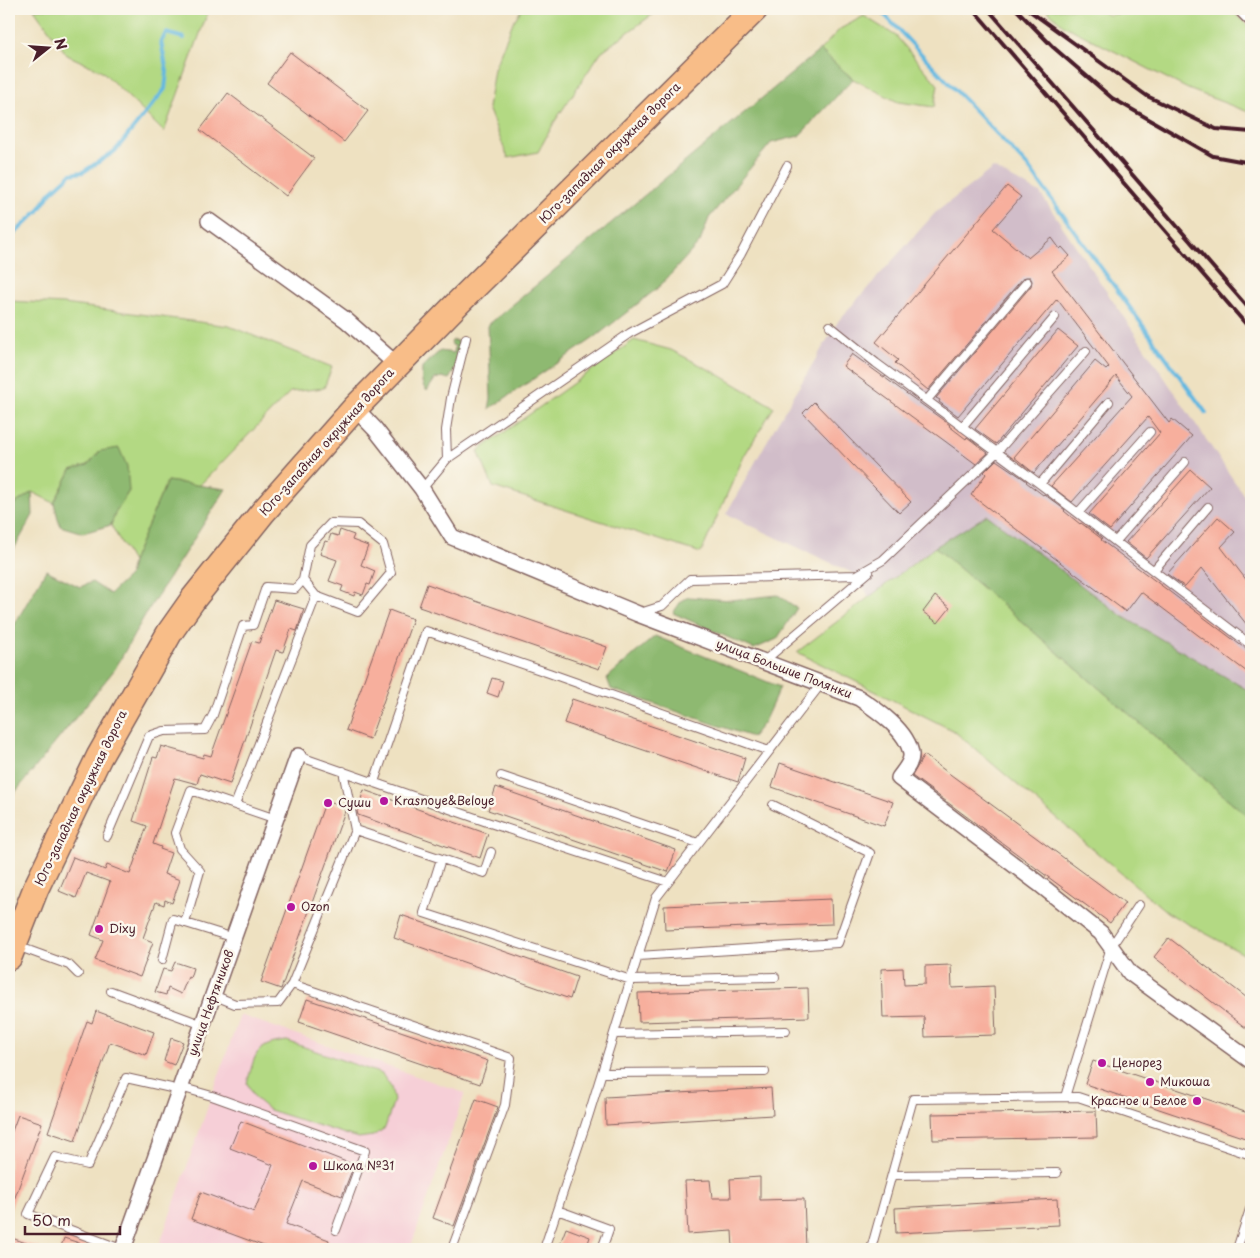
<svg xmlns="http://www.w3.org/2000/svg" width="1260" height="1258" viewBox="0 0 1260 1258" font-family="'Playpen Sans',sans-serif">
<rect width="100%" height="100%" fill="#fbf7ec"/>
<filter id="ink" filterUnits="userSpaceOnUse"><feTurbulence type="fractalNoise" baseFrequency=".02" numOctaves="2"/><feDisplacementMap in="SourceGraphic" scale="10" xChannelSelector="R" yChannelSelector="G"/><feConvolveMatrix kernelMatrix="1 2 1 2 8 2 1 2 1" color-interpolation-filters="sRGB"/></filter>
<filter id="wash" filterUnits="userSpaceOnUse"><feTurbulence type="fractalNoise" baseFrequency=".0096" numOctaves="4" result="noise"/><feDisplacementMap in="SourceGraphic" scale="20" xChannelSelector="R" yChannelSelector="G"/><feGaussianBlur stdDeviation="1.12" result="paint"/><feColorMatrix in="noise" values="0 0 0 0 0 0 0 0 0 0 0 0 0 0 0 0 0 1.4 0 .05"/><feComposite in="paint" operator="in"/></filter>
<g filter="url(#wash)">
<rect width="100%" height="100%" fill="#eee1c1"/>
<path fill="#f6cfd7" d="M240,1015L465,1093L410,1249H158Z"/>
<path fill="#d1bdc9" d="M993,168L1040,193L1251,506V692L1122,616L987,515L935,547L869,597L857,575L726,514L778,422L839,320L935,213Z"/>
<path fill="#b3d983" stroke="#7e7c57" d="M34,9H209L164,132L102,71L67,55Z
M522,9H660L601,52L555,121L538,152L508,158L488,108L494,69L513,22Z
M1046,9H1098L1108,15L1153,9H1229L1251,28V113L1188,89L1063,25Z
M864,16L896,36L938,85L934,107L898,102L853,79L820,50L840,29Z
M9,301L64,304L229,326L332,367L324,388L290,392L199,486L167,481L132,562L111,525L116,511L129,491L100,451L89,465L71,470L54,503L32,492L9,508Z
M634,340L671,350L716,373L774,407L744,456L701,553L493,487L478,451Z
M935,547L1251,819V958L1168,913L954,731L797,652Z
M287,1041L382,1074L391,1087L394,1100L385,1128L373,1136L358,1138L269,1110L255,1098L247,1083C256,1054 253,1045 287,1041Z"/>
<path fill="#8eb971" stroke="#6c6c4e" d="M820,50L853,79L799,136L771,143L709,218L700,242L659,287L594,338L489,409L491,398L488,325Z
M453,340L459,342C460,357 457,367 449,379L442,377L435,379L427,391C420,384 422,376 422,367L440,351L454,353L455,346L452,345L451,342Z
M119,448L127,466L129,491L116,511L111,525L83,533L60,526L54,503L71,470L88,465L100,451Z
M167,481L226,489L145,615L115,669L9,800V634L46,570L80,587L92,582L110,594L129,576L132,562Z
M32,492L33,515L9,558V508Z
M987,515L1122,616L1251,692V819L935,547Z
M778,595L797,608L777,639L754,649L673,613L682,600L689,597L730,600Z
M655,636L780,687L764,722L752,737L611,689L607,678Z"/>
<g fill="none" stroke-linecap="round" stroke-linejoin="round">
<path stroke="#64b8e0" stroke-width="4" d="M879,9L1029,168L1206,413
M9,239L38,211L51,192L71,174L83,172L115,151L165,89L167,72L161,42L166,33L184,38"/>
</g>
<g id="blocks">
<path fill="#f7af9d" d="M290,52L368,111L344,142L267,83Z
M228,93L314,158L286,196L200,130Z
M1007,186L1021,197L993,229L1028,258L1052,238L1060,249L1062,247L1070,256L1052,271L1169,423L1172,419L1192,436L1110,530L1089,514L1160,433L1148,417L1072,502L1051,486L1132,396L1116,376L1034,473L1014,457L1095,361L1106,370L1109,367L1057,299L958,416L939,402L940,400L936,398L1031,286L1032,281L1030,277H1026L1023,278L928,390L895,363L898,360L876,342Z
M1058,330L1078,346L996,444L975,429Z
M852,354L950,425L949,426L966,439L967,437L988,453L976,464L843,366Z
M814,402L911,502L899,513L803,413Z
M996,460L1027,481L1026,482L1043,495L1044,494L1065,510L1064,511L1080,524L1081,523L1102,539L1101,540L1251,653V675L1141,592L1126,612L971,495L986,474L984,472Z
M1191,470L1210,487L1146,558L1126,542Z
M1218,517L1235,532L1221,547L1251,586V630L1202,568L1185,587L1167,574Z
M340,530L354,535L352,540L368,546L361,565L375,571L370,585L367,584L363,595L355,592L354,596L341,591L343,586L329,581L337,560L320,554L325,541L328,542L331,534L338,536Z
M427,584L607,647L599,669L419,607Z
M935,596L950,608L938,623L923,612Z
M274,600L304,609L297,631L291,629L283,652L276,650L230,784L200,774L197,784L175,778L153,844L161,847L160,849L171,853L164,874L180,880L172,903L165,900L164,905L156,902L143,938L153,942L140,977L95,960L103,940L91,935L110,882L86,873L76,898L59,891L73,857L105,870L107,865L130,874L147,826L133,821L153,757L157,758L161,746L203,758L204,754L211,756L252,641L259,643Z
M389,610L413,619L370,739L346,730Z
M492,678L503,681L498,697L487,693Z
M572,699L745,758L738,782L564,723Z
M924,755L1125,903L1110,923L912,776Z
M780,763L893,802L884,826L772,787Z
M496,787L676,850L668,872L488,810Z
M364,790L488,834L480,858L358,815L357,811Z
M326,800L345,807V811L281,989L261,982Z
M831,899L832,924L665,930L664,906Z
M401,915L577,977L570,999L394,938Z
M1169,938L1251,1001V1032L1154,957Z
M175,962L193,968L190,978L188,977L181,994L168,988L166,995L155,992L163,969L171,971Z
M951,965L952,988L994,986L996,1035L925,1037L924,1017L883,1018L881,969L903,968L904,985L925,984V966Z
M808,988L809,1017L639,1022L638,993Z
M307,999L488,1061L480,1084L299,1022Z
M96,1011L154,1032L146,1055L110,1042L75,1141L48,1132L87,1021L92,1023Z
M171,1038L183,1042L174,1065L164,1061Z
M1093,1061L1251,1114V1140L1085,1084Z
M771,1088L773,1115L606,1125L605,1097Z
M476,1099L498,1107L454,1226L433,1218Z
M1096,1111L1097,1137L933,1140L932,1114Z
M18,1115L42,1123L10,1211L9,1139Z
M241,1121L354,1165L342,1196L303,1181L286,1224L329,1240L326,1249H272L191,1219L201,1192L254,1212L273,1165L230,1148Z
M760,1177V1200L804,1199L806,1248L733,1249L732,1231L688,1234L685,1181L710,1180L712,1198H731L730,1179Z
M1057,1199L1059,1225L896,1233L895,1208Z
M566,1228L590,1237L586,1249H558Z
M9,1237L40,1248V1249H9Z
M64,1238L91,1247V1249H60Z"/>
</g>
</g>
<g filter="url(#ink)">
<use href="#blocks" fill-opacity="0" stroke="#836360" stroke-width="1"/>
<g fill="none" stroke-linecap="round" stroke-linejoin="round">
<g stroke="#836360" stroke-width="10">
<path id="service" d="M830,326L876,363L1040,484L1251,645
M927,400L1027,282
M962,427L1055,317
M447,459L446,430L451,398L466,338
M1040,484L1109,402
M422,489L447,459L630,333L722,284L741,254L787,166
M1078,513L1150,432
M1116,541L1185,462
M1154,570L1208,507
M303,580L316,596
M640,613L662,606L690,579L857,575L883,560L997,452L1086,351
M763,662L869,572
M298,756L487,822L668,882
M343,771L355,830L484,873L491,852
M501,776L698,843
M374,782L426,631L549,673L769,751
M355,830L292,984L511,1058L505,1105L452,1249
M107,836L149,736L164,731L205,730L213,715L243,626L253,625L266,587L295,589L303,580L310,545L331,523L358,524L383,544L391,573L358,612L316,596L235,805
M441,859L424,913L631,980L775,977
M185,923L200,871L180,849L175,833L191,790L276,819
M17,946L69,965L78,974
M638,956L838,943L870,853L773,805
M162,960L173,919L234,938
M111,991L203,1025
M213,995L235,1004L278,1003L292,984
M614,1034L786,1031
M602,1073L765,1072
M180,1087L212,1096L365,1151L336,1230
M1065,1097L1111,947L1139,905
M892,1175L1057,1173
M557,1210L609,1229L602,1249
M121,1249L28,1214L55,1157L88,1165L126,1078L171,1088L179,1092
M544,1249L588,1117L656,898L821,684
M871,1249L913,1099L1078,1097L1251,1155
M1237,1249L1251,1206"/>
</g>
<g stroke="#836360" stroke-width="18">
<path id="minor" d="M1242,9L1251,18
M209,221L346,320L397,365
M355,408L375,429L422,489L452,537L638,614L859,698C877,710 908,731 911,754C912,763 903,772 899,778L1038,883L1101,933L1130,973L1251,1061
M123,1249L298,756"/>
</g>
<g stroke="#836360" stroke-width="28">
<path id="trunk" d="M9,957L36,888L99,757L170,632L194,598L263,512L355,408L458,303L755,9"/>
</g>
<use href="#service" stroke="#fff" stroke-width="8"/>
<use href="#minor" stroke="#fff" stroke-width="15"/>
<use href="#trunk" stroke="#f8bd88" stroke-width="25"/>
<path stroke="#4a1f2b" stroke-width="4" d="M973,9L1251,330
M988,9L1251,311
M1016,9L1053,47L1112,98L1213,156L1251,163
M1027,9L1147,96L1216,129L1251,132"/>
</g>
</g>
<g fill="#b5179e" stroke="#fbf7ec" stroke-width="2">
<circle cx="384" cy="801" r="5"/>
<circle cx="328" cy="803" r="5"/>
<circle cx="291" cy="907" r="5"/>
<circle cx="99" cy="929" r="5"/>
<circle cx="1102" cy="1063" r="5"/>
<circle cx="1150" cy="1082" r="5"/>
<circle cx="1197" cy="1101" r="5"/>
<circle cx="313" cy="1166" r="5"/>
</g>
<g text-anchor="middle" stroke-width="5" stroke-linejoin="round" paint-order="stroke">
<g font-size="12" fill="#4a1f2b" stroke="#fbf7ec">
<text transform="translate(610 153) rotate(-45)" y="4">Юго-западная окружная дорога</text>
<text transform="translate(327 442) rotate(-48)" y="4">Юго-западная окружная дорога</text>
<text transform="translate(784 669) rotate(21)" y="4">улица Большие Полянки</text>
<text transform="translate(81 798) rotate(-64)" y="4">Юго-западная окружная дорога</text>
<text transform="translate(211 1003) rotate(-70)" y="4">улица Нефтяников</text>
</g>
<g font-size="12" fill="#4a1f2b" stroke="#fbf7ec" text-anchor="start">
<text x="394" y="805">Krasnoye&amp;Beloye</text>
<text x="338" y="807">Суши</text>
<text x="301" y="911">Ozon</text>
<text x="109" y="933">Dixy</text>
<text x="1112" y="1067">Ценорез</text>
<text x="1160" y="1086">Микоша</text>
<text x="1187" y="1105" text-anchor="end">Красное и Белое</text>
<text x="323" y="1170">Школа №31</text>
</g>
</g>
<rect width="1260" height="1258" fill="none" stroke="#fbf7ec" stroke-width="30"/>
<g transform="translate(48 48) rotate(73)" stroke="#fbf7ec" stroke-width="4" paint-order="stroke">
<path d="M0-4L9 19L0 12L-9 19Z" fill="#4a1f2b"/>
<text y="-8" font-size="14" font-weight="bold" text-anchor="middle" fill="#4a1f2b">N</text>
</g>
<path d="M25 1226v8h95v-8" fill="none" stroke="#4a1f2b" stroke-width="2.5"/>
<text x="32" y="1226" font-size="15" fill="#4a1f2b" stroke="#fbf7ec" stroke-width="4" paint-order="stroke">50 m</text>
</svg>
